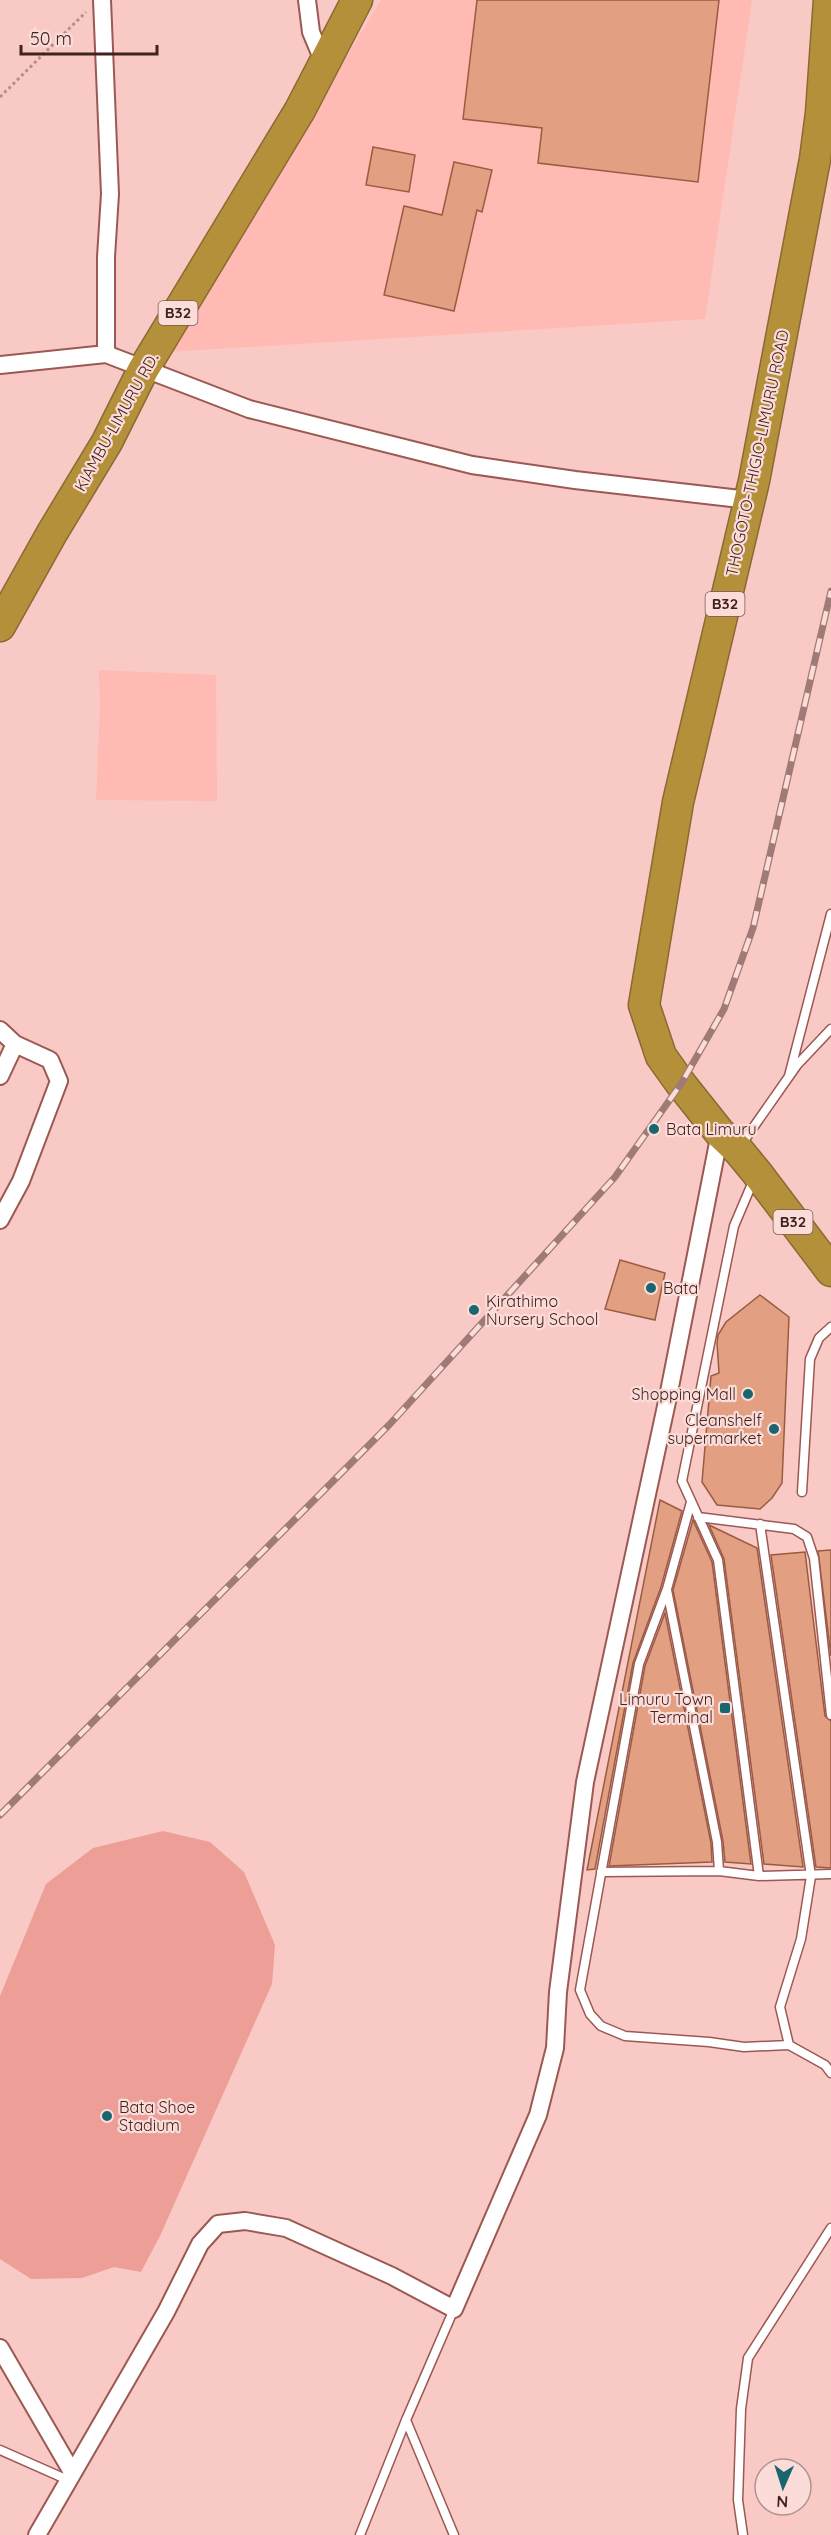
<svg xmlns="http://www.w3.org/2000/svg" width="831" height="2535" viewBox="0 0 831 2535" font-family="Quicksand,sans-serif">
<rect width="100%" height="100%" fill="#f9cac5"/>
<path fill="#febab3" d="M381,0H752L705,319L167,352Z
M99,670L216,675L217,801L96,800L100,707Z"/>
<path fill="#ed9e97" d="M163,1831L210,1842L244,1872L275,1945L272,1984L160,2236L141,2272L114,2267L82,2278L31,2279L0,2259V1996L46,1884L93,1848Z"/>
<path fill="#e29f81" stroke="#995c40" stroke-width="1.5" d="M477,0H719L698,182L538,163L542,128L463,119Z
M373,147L415,155L409,192L366,185Z
M454,162L492,170L482,212L477,210L454,311L384,295L404,206L442,215Z
M620,1260L665,1273L655,1320L605,1309Z
M760,1295L789,1317L782,1483L772,1498L760,1509L717,1505L702,1482L711,1376L719,1373L717,1343L718,1335L726,1322Z
M660,1500L682,1511L661,1587L633,1663L595,1869L587,1870Z
M693,1520L712,1562L751,1864L725,1862L723,1841L673,1590Z
M709,1525L757,1548L803,1867L764,1864L724,1559Z
M831,1550V1656L818,1551Z
M805,1552L825,1716L831,1721V1868L816,1867L771,1555Z
M665,1613L711,1843L712,1862L609,1866L645,1666Z"/>
<g fill="none" stroke-linecap="round" stroke-linejoin="round">
<g stroke="#9c5853" stroke-width="11">
<path id="lane" d="M789,1076L831,914
M741,1145L797,1065L831,1029
M754,1179L734,1226L682,1481L718,1560L759,1876
M802,1492L810,1359L819,1338L831,1327
M691,1502L667,1589L639,1664L580,1990L590,2014L601,2026L625,2036L709,2042L744,2047L789,2045L825,2065L831,2073
M698,1517L794,1529L807,1537L814,1558L831,1715
M760,1524L811,1876L801,1939L780,2007L789,2045
M667,1590L717,1842L719,1871L759,1876L831,1874
M601,1872L719,1871
M406,2420L454,2535
M0,2450L68,2480
M360,2535L406,2420L454,2309
M743,2535L738,2500L741,2409L748,2358L831,2228"/>
</g>
<g stroke="#9c5853" stroke-width="20">
<path id="street" d="M102,0L110,194L106,257V354
M307,0L311,32L324,63
M0,365L106,354L249,409L472,465L575,480L749,500
M0,1030L15,1044L50,1060L59,1081L21,1181L0,1220
M0,1076L15,1044
M0,2348L72,2472
M37,2535L166,2312L200,2244L218,2224L245,2221L286,2228L392,2276L454,2309L538,2115L555,2048L558,1992L585,1782L668,1397L720,1133"/>
</g>
<g stroke="#8b6a32" stroke-width="33">
<path id="highway" d="M829,0L821,113L815,159L754,481L678,802L644,1005L661,1056L681,1084L720,1133L738,1150L757,1173L831,1271
M0,626L52,533L107,442L143,370L300,110L357,0"/>
</g>
<path stroke="#b68e8a" stroke-width="3" stroke-dasharray="3 3" stroke-linecap="butt" d="M0,97L86,12"/>
<use href="#lane" stroke="#fff" stroke-width="8"/>
<use href="#street" stroke="#fff" stroke-width="16"/>
<use href="#highway" stroke="#b4903b" stroke-width="30"/>
<g stroke="#a07a76" stroke-width="7">
<path id="rail" d="M0,1815L390,1424L615,1177L681,1084L724,1009L753,928L831,591"/>
</g>
<use href="#rail" stroke="#fcdcd8" stroke-width="4.5" stroke-dasharray="14" stroke-linecap="butt"/>
</g>
<g fill="#19666e" stroke="#fcdcd8" stroke-width="2">
<circle cx="654" cy="1129" r="6"/>
<circle cx="651" cy="1288" r="6"/>
<circle cx="474" cy="1310" r="6"/>
<circle cx="748" cy="1394" r="6"/>
<circle cx="774" cy="1429" r="6"/>
<rect x="719" y="1702" width="12" height="12" rx="3"/>
<circle cx="107" cy="2116" r="6"/>
</g>
<g text-anchor="middle" stroke-width="4.5" stroke-linejoin="round" paint-order="stroke">
<g fill="#fcdcd8" stroke="#785a58" stroke-width="1.5">
<rect x="158.5" y="301" width="39" height="24" rx="4.5"/>
<rect x="705.5" y="592" width="39" height="24" rx="4.5"/>
<rect x="773.5" y="1210" width="39" height="24" rx="4.5"/>
</g>
<g font-size="15" font-weight="bold" fill="#402321">
<text x="178" y="318">B32</text>
<text x="725" y="609">B32</text>
<text x="793" y="1227">B32</text>
</g>
<g font-size="16" fill="#402321" stroke="#fcdcd8">
<text transform="translate(116 422) rotate(-61)" y="6">KIAMBU-LIMURU RD.</text>
<text transform="translate(757 453) rotate(-78)" y="6">THOGOTO-THIGIO-LIMURU ROAD</text>
</g>
<g font-size="16" fill="#402321" stroke="#fcdcd8" text-anchor="start">
<text x="666" y="1135">Bata Limuru</text>
<text x="663" y="1294">Bata</text>
<text x="486" y="1307">Kirathimo<tspan x="486" dy="18">Nursery School</tspan></text>
<text x="736" y="1400" text-anchor="end">Shopping Mall</text>
<text x="762" y="1426" text-anchor="end">Cleanshelf<tspan x="762" dy="18">supermarket</tspan></text>
<text x="713" y="1705" text-anchor="end">Limuru Town<tspan x="713" dy="18">Terminal</tspan></text>
<text x="119" y="2113">Bata Shoe<tspan x="119" dy="18">Stadium</tspan></text>
</g>
</g>
<g transform="translate(783 2487) rotate(183)"><circle r="28" fill="#fcdcd8" stroke="#b1928f" stroke-width="1.5"/>
<path d="M0-4.5L10 22L0 15L-10 22Z" fill="#19666e"/>
<text y="-9" font-size="16" font-weight="bold" text-anchor="middle" fill="#402321">N</text>
</g>
<path d="M21 45v9h136v-9" fill="none" stroke="#402321" stroke-width="3"/>
<text x="30" y="45" font-size="18" fill="#402321" stroke="#fcdcd8" stroke-width="4.5" paint-order="stroke">50 m</text>
</svg>
